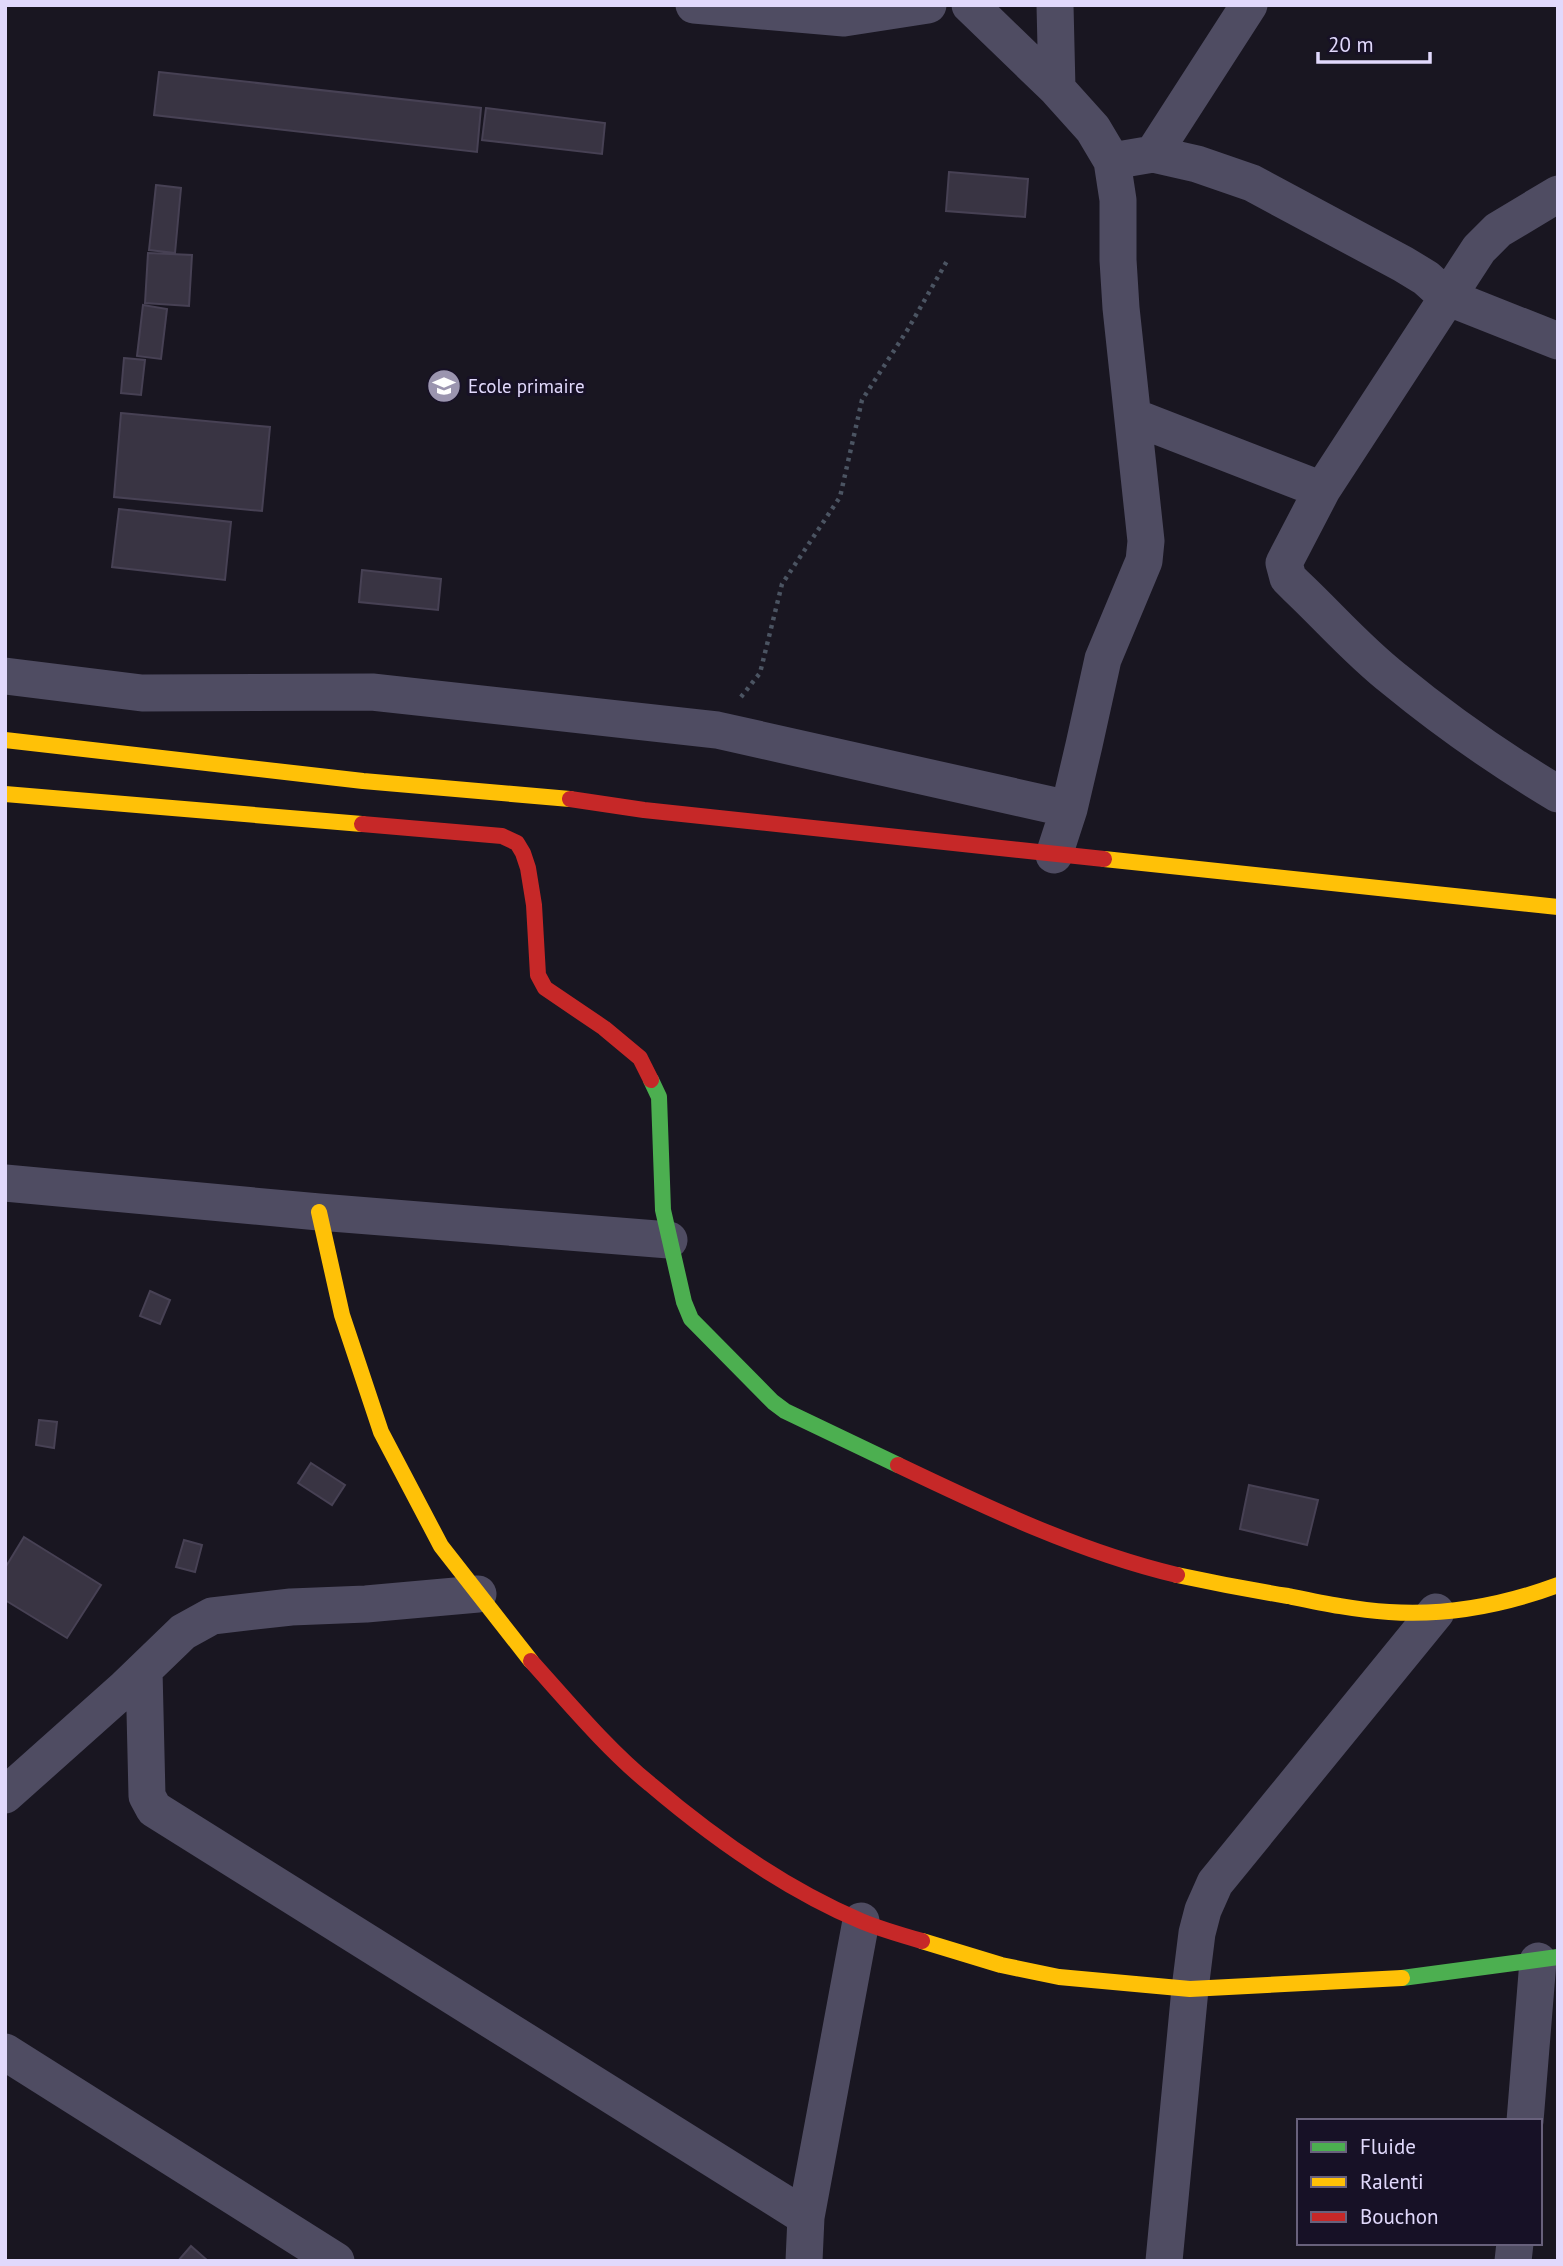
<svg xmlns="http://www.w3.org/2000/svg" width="1563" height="2266" viewBox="0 0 1563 2266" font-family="'PT Sans',sans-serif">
<rect width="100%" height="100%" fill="#191621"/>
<path fill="#393443" stroke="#474154" stroke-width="2" d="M159,72L481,108L477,152L154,115Z
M486,108L605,123L602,154L482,140Z
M949,172L1028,179L1025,217L946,211Z
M156,185L181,188L175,253L149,250Z
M148,253L192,255L189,306L145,303Z
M143,305L167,309L161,359L137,356Z
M124,358L145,360L141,395L121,393Z
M121,413L270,427L262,511L114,497Z
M119,509L231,522L225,580L112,567Z
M362,570L441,579L438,610L359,602Z
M150,1291L170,1300L160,1324L140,1316Z
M39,1420L57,1422L54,1448L36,1445Z
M311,1463L345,1485L332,1505L298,1483Z
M1249,1485L1318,1500L1307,1545L1240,1529Z
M24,1537L101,1585L67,1638L5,1600V1568Z
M184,1540L202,1545L195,1572L176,1567Z
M191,2246L208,2261H178Z"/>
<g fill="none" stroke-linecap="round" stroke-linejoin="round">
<path stroke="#4b5462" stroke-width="4.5" stroke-dasharray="3.5 5" stroke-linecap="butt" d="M741,697L760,673L782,584L840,497L862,400L908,329L947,261"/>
<path stroke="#4f4c62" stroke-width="37" d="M694,5L844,18L928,5
M970,5L1057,89L1093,129L1112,161L1118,200V260L1121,308L1146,541L1144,561L1103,659L1084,745L1069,809L1054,855
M1055,5L1057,89
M1153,154L1249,5
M1112,161L1153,154L1197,164L1252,183L1403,264L1426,278L1447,297L1558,341
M1558,194L1498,230L1479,249L1322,490L1284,563L1288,578L1296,586C1329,617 1358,651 1394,679C1445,721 1501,760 1558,794
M1134,417L1322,490
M5,676L142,693L372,692L717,730L1069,809
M5,1183L319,1212L669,1240
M144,1670L147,1796L154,1809L806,2217
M5,1795L125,1688L183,1632L212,1616L291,1607L366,1604L478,1594
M5,2052L336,2261
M1525,2121L1538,1961
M804,2261L806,2217L861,1921
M1164,2261L1190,1989L1197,1933L1203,1910L1215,1883L1436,1612
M1513,2261L1515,2243"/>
<path stroke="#4caf50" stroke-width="16" d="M651,1080L659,1097L663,1210L684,1302L691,1319L773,1402L785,1411L898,1465
M1402,1978L1558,1957"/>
<path stroke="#ffc107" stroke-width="16" d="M5,740L363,781L570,799
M5,794L362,824
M1104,859L1558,907
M319,1212L342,1315L381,1432L441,1546L531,1661
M1177,1575C1214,1583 1251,1590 1288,1596C1322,1603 1355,1610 1389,1612C1447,1616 1504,1605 1558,1585
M922,1941L1001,1965L1059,1977L1190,1989L1402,1978"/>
<path stroke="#c62828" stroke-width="16" d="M570,799L644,810L1104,859
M362,824L502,836L517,843L523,853L528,868L534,905L538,975L545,988L604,1028L640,1058L651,1080
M898,1465C988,1508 1080,1552 1177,1575
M531,1661C568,1702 607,1749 650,1784C711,1836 786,1889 861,1921C880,1929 901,1935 922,1941"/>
</g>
<defs>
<g id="school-disc" transform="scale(1.75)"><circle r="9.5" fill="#9b95af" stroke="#171126"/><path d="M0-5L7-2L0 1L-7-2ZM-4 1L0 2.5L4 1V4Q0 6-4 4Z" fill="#fff"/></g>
</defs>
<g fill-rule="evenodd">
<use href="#school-disc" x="444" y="386"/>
</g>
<g text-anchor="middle" stroke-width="6" stroke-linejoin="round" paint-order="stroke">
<g font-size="19" fill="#e1d9fc" stroke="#171126" text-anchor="start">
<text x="468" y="393">Ecole primaire</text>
</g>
</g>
<rect width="1563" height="2266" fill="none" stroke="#e1d9fc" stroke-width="14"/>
<rect x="1297" y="2119" width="245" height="126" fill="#171126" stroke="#68617c" stroke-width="2"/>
<rect x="1311" y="2142" width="35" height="10" fill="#4caf50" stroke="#68617c" stroke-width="2"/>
<text x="1360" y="2154" font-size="21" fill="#e1d9fc">Fluide</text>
<rect x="1311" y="2177" width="35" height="10" fill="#ffc107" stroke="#68617c" stroke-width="2"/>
<text x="1360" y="2189" font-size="21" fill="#e1d9fc">Ralenti</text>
<rect x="1311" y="2212" width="35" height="10" fill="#c62828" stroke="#68617c" stroke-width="2"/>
<text x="1360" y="2224" font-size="21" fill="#e1d9fc">Bouchon</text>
<path d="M1318 52v10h112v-10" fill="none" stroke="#e1d9fc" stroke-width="3.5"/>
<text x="1328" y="52" font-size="21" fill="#e1d9fc" stroke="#171126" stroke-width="5" paint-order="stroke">20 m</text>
</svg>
